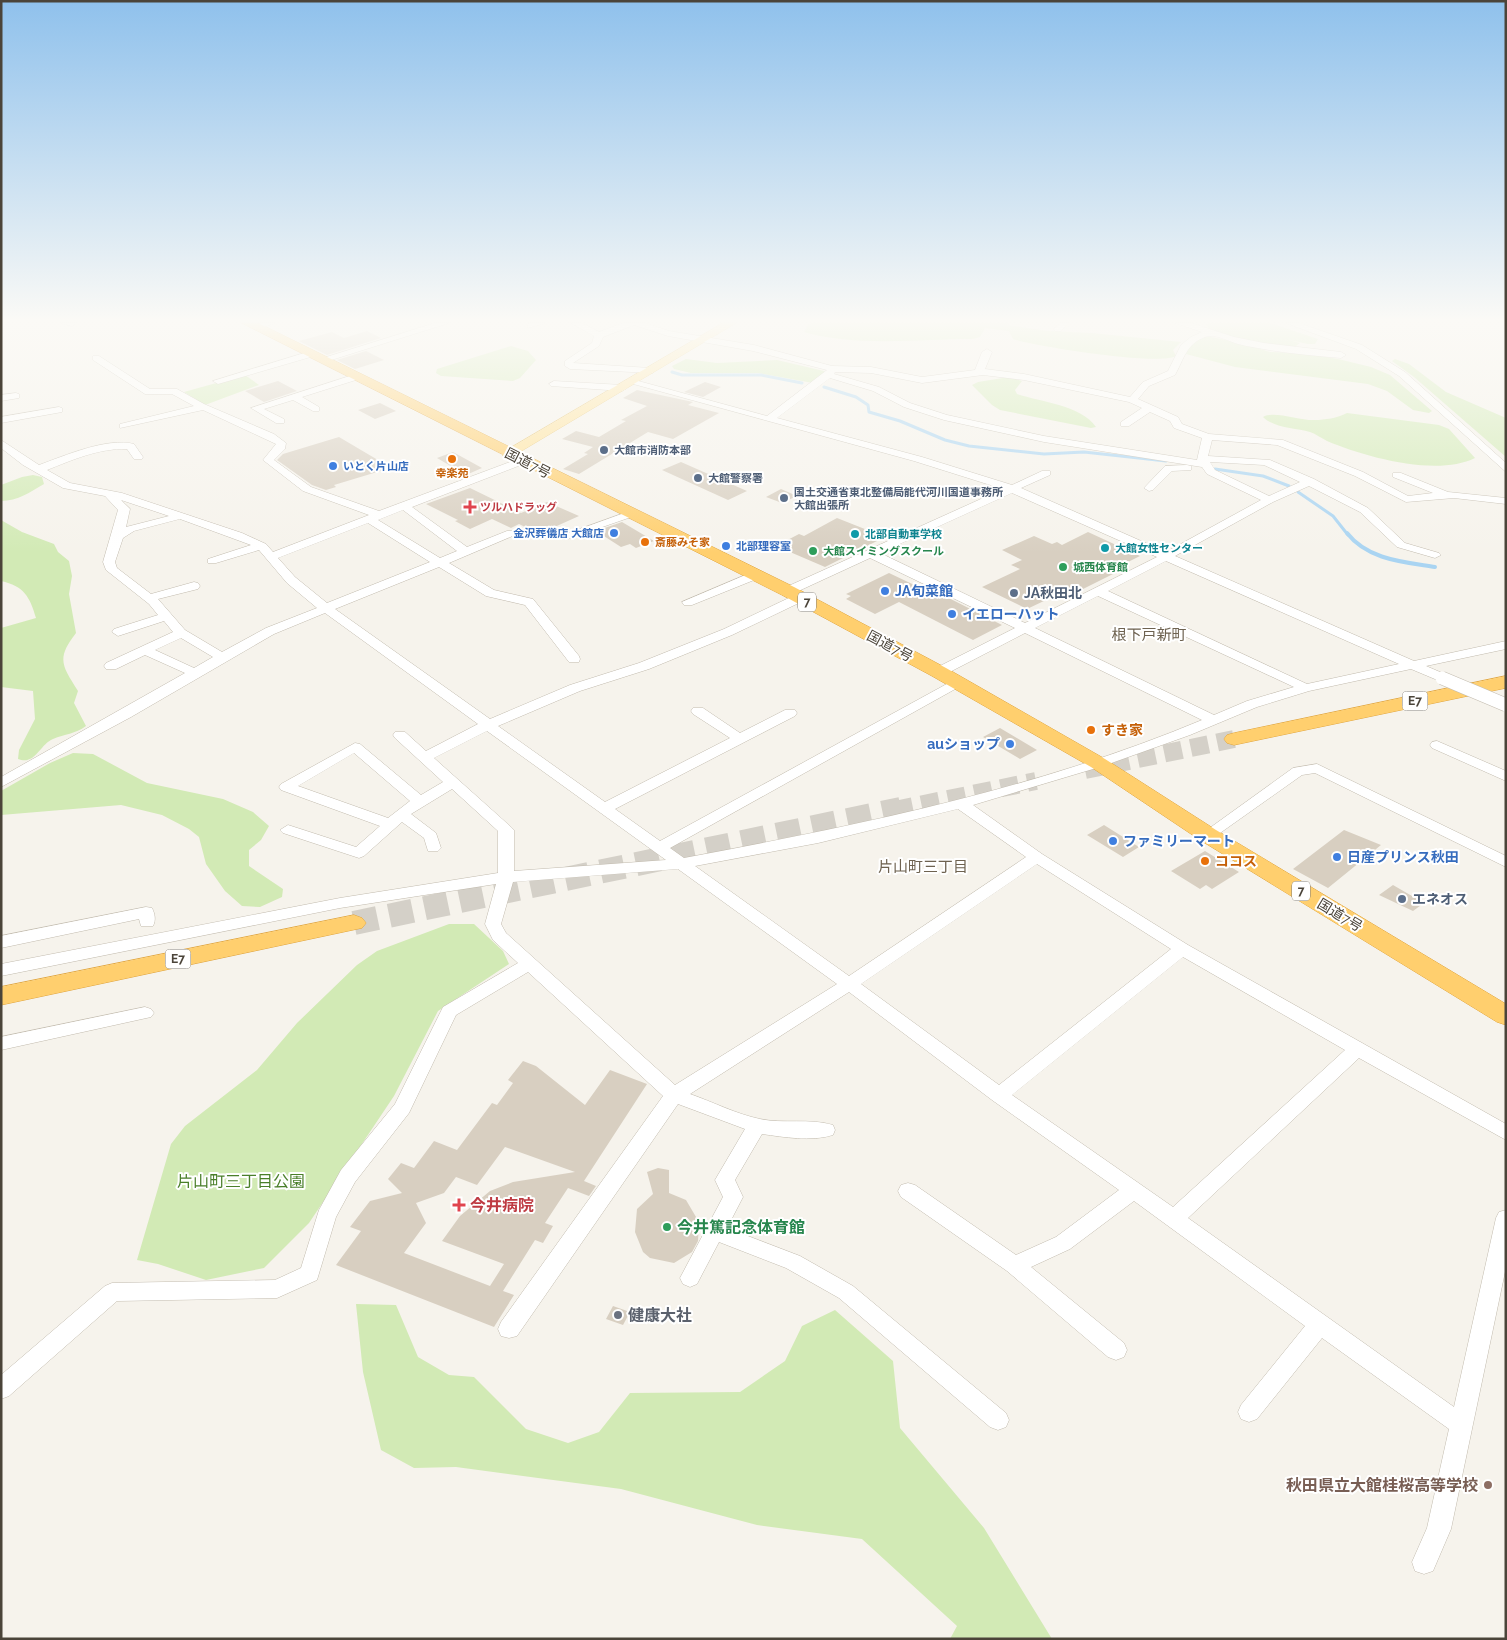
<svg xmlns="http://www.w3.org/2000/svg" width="1507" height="1640" viewBox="0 0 1507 1640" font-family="Raleway,'Noto Sans JP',sans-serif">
<rect width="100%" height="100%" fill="#f6f3ec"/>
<path fill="#d2eab5" d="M812,323H1010L1007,325L1048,331L1092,333L1181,342L1173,350L1176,356C1160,366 1034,346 1013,339L1009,331L985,328L980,337L973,339C920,339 855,347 804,332L808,325Z
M1209,323H1270L1318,339L1315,344H1308L1289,340L1300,343L1292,349C1272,347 1218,340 1206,325Z
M1206,336L1241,343L1270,352L1304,353L1338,359L1371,367L1390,375L1432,411L1429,413L1413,410L1387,391L1368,384L1235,367L1186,354L1189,345Z
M511,346L528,351L536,360L520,378L513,381L441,376L436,373L437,369Z
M686,359L717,363L777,360L824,371V375L813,383L758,373H691L674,369L672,366Z
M1395,359L1409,364L1446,392L1506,418V457L1414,377L1392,361Z
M245,375L259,385L205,405L184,392Z
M1009,377L1022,381L1015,390L1017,394C1041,402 1081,405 1096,427L1091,428L1000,410L992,405L972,385L978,382Z
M1347,413L1439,425L1449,429L1475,458C1437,477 1365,457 1327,441C1321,438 1316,434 1310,432C1295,428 1274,428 1263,417C1273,410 1301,421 1315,420C1325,420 1337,418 1347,413Z
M33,475L42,477L44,484C30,492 18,501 1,501V485L22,477Z
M1,520L22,532L54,544L58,552L69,561L72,576L69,594L76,633C56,659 62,665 78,691L74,703L86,726C75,734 65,734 53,739C40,744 35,766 18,759L19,750L35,719L33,691L1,687V628L36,618C30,597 24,586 1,581Z
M73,753L93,754L147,783L223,799L253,812L269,826L261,840L249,850V866L283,889L282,897L260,907L242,906L225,891L206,864L199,837L189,829L162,815L121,805L1,815V791L50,763Z
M449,924H474L503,951L509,964L438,1011L394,1096L309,1223L264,1268L206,1280L158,1264L137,1260L171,1144L185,1126L257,1070L297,1023L357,965L377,951Z
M356,1304L396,1305L418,1357L449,1375L474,1377L526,1429L568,1443L599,1432L630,1393L740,1392L785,1361L802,1326L835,1310L893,1361L900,1428L984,1528L1052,1639H950L957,1626L862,1539L757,1525L621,1489L456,1467L414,1468L381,1450L363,1372Z"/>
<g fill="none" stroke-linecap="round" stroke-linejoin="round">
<path stroke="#a9d4f2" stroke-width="3" d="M672,372L682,375H761L802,383
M824,387L856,397L868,405L869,412L900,421L945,440L969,446L1044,454L1084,452L1166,461
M1215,469L1263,476L1289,486
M1298,492L1333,516L1348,535"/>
<path stroke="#a9d4f2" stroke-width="4" d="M1347,533C1368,560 1404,562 1435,567"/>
</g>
<path fill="#d8cfc1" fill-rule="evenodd" d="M367,331L381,338L327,355L299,341L332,332L344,338Z
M366,351L384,360L355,369L337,360Z
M278,381L297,391L264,402L245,391Z
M705,382L721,387L703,397L684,392Z
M637,390L693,402L688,405L719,413L673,439L648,432L579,474L563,469L588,454L584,453L593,447L562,439L576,431L599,437L626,421L621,420L647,406L623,398Z
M380,403L396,411L375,419L358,410Z
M339,437L383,463L380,464L387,469L334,485L336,487L326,490L312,485L277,460L283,454Z
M453,452L482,468L466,475L437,458Z
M681,462L747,491L728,500L662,470Z
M470,488L521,513L547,502L579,516L539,534L519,524L511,528L492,519L470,529L455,521L458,520L426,504Z
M781,489L797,496L782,503L766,497Z
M837,518L885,537L825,567L776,546L799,534L804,536Z
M622,522L654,541L636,548L630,544L621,547L596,531Z
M1088,532L1140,556L1112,570L1117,572L1073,594L1065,591L1027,609L982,587L1020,569L1011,565L1022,560L1002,550L1034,536L1052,544L1057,542L1062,545Z
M889,573L927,591L931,589L1002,625L973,640L899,602L875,614L846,599L851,596L846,594Z
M1000,728L1037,750L1020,759L983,737Z
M1104,825L1139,847L1123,857L1087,835Z
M1344,830L1381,845L1328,888L1293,869Z
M1205,851L1239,872L1212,889L1206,885L1200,889L1171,871Z
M1393,885L1424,903L1413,911L1379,895Z
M523,1061L536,1066L585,1105L610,1070L647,1084L584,1181L596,1186L589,1196L568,1188L545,1223L553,1226L543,1243L535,1240L503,1291L514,1295L494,1327L336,1265L361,1231L350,1227L370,1201L402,1193L388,1179L401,1163L414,1168L434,1141L457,1150L492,1103L497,1105L513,1083L508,1080ZM505,1147L575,1172L513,1182L490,1191L460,1216L442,1241L504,1264L490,1286L404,1253L426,1223L416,1203L444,1193L456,1177L477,1185Z
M658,1168L669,1170V1193L686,1200L699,1222L698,1241L692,1252L674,1263L650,1258L643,1252L635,1232L637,1209L653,1194L647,1172Z
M613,1306L630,1312L623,1325L606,1319Z"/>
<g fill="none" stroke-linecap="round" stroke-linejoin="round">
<path stroke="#d4d0c8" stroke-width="18" stroke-dasharray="18 9" stroke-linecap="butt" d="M1085,770L1234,739
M895,810L1036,781"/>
<path stroke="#d4d0c8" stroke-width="24" stroke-dasharray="24 12" stroke-linecap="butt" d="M354,923L901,809"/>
<g stroke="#c2bbae" stroke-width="1">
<path id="minor" d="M62,323H76L72,326Z
M261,323H275L256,330L252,327Z
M435,323H449L325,362L317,360Z
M531,323H545L528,328V324Z
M571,323H582L599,332L623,323H645L669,331L754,345L832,366L871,367L922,377L975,370L982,352L987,349L992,352L985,369L1024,374L1130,397L1143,382L1168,371L1181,345L1191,337L1202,332L1175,323H1191L1234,337L1264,343L1341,352L1346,355L1341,358C1307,355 1272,352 1238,344C1228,341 1215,333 1205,337C1186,344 1184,359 1175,375L1149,386L1138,399L1178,417L1182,424L1209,434L1283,440L1363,472L1408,496L1433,493L1393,477V473H1401L1448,492L1506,498V504L1454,498L1406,502L1355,476L1277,445L1212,440L1208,456L1270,460L1314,479L1368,508L1405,543L1439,553L1441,555L1435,558L1397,547L1360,512L1309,486L1273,502L1175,556L1414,661L1506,641V649L1426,666L1447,675L1449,678L1442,682L1411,669L1309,691L1257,707L1190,735L1103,766L973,805L1042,854L1188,945L1506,1124V1140L1359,1058L1188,1218L1454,1407L1496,1218L1499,1212L1506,1210V1267L1451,1529L1433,1571L1424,1574L1415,1571L1412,1562L1427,1528L1449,1429L1322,1338L1257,1419L1249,1422L1241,1419L1238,1412L1241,1405L1305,1326L1134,1201L1070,1249L1031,1267L1124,1343L1127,1350L1124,1357L1116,1360L1108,1357L1007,1271L901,1197L898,1191L901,1185L908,1183L915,1185L1016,1255L1056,1237L1119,1190L992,1100L849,992L690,1094C713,1102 736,1114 760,1119C783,1124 810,1118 833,1125L835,1130L833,1135C811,1142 784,1137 762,1134L735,1180L743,1197L727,1228L800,1256L853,1286L1006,1413L1009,1420L1006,1427L998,1430L990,1427L839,1298L786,1268L719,1242L697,1284L690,1287L683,1284L680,1278L723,1197L715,1180L745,1129L678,1104L517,1336L509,1338L501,1336L498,1329L501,1322L663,1096L528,972L456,1015L409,1113L355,1182L336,1217L317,1280L277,1298L117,1301L9,1396L1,1399V1375L105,1286L112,1283L275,1280L301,1268L319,1210L341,1170L395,1104L443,1007L518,963L493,940L485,924L496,884L340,908L1,976V964L340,898L498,873V831L452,789L411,814L436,833L441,848L438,851H428L424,838L402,822L364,856L359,858L283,833L280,830L288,825L356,847L380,826L281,790L279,787L281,784L355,743L360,744L421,795L443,782L395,738L393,735L395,732H405L426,751L478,724L325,613L274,634L131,717L1,787V777L185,673L145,655L116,669H106L104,666L106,663L173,632L164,621L118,636L112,632L114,629L158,615L149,604L106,570L103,562L118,510L105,496L63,488L23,465L1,448V440L39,465C64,456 107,437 134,444L143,457L142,459H134L127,449C99,448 72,460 47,470L70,483L122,493L242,533L266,544L273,552L369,515L303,491L263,460L276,444L203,410L120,428V424L194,406L172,394H145L93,360V356H99L150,389H177L204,404L274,434L286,443L285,449L274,460L311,487L379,511L518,459H526V463L412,507L467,547L507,531H515V535L449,563L494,590L533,599L579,656L580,659L579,662H569L525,605L486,596L439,567L335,609L490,719L570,685L639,663L724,629L795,595H803L805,598L803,601L732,635L649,669L580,691L498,726L605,802L730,738L693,714L691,711L693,708H703L740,733L785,710H795L797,713L795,716L615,809L660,841L954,680L959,679L966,683L670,848L684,858C860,825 1037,789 1202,720L1025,633L944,675H934L932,672L934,669L1015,628L870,558L792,594H784L782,591L784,588L1003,489L914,461L626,382L631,379L767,416L827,370L753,351L668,336L634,325L603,337L599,346L573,363L650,368L653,369V373L570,369L565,366V361L592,343L594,336ZM835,372L871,373L922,383L983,375L1024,380L1129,402L1142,408L1121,422V426H1129L1150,412L1170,421L1174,428L1202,438L1197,460L1044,436L947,415L910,403L879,387L834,374ZM830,378L873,391L904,407L944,420L1044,442L1202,467L1207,474L1261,500L1166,552L1021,488L1050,475V471H1042L1012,485L922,457L777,418ZM1210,462L1264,465L1300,482L1269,496L1215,470ZM1012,493L1157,557L1025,623L880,553ZM121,500L169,516L126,527L130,509ZM403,510L457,551L440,558L378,520ZM180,519L251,545L208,559V563H216L259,550L287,583L317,608L266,628L222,652L185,630L158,599L198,589L200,586L198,583L194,582L151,594L117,568L115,562L123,538L134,531ZM368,523L430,562L327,603L295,577L278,558ZM1166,561L1399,664L1307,684L1108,591ZM1098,596L1294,687L1247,701L1214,715L1035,628ZM181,638L213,657L194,668L155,650ZM487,731L666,860L514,871V830L511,827L434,758ZM354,753L410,801L388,818L298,786ZM958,809L1026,857L849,976L695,866L818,843ZM1037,864L1171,949L999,1085L861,984ZM678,869L837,984L675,1085L506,933L501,924L513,882ZM1183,957L1345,1050L1173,1207L1012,1095Z
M1060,323H1069L1061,331H1055L1054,329Z
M1286,323H1299L1362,345L1405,372L1506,463V472L1399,376L1356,349Z
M311,351L316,354L314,356L218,384L213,381Z
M356,374L359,375V379L302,397L319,407V411H313L293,400L264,409L284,419V423H276L251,408Z
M554,381L622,385L627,388L622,391L551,386L549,384Z
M16,393L19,394V398L1,401V395Z
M59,407L62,408V412L1,423V417Z
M1187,465L1191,466V470L1172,471L1153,490L1149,491L1144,488L1165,466Z
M630,511L636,514L634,516L568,539H560L558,537Z
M755,571L761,575L759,578L692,605H684L682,602Z
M1437,741L1506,771V781L1432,748L1430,745L1432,742Z
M1317,764L1506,856V867L1315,773L1302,775L1213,838L1208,840L1200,835L1293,768Z
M146,907L152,908C155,914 156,920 153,926H141L139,919L1,948V936Z
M145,1007L151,1009L154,1013L151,1017L1,1050V1037Z"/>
</g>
<g stroke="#e6c16a" stroke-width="1">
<path id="major" d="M723,323H736L513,456H503L502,453Z"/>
</g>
<g stroke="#e0a43c" stroke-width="1">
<path id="highway" d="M242,323H258L794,587L946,668L1105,759L1216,830L1506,1004V1025L1497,1022L1200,840L1091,767L932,676L782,595Z
M1506,676V688L1234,745L1227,743L1224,739L1227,735L1234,733Z
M354,915L362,918L366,923L362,928L1,1005V987Z"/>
</g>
<use href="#minor" fill="#fff" fill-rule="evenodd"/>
<use href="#major" fill="#ffe39c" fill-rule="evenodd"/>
<use href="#highway" fill="#ffcf6e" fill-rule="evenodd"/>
<g stroke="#c2bbae" stroke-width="14" stroke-linecap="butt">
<path id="minor-bridge" d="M1442,678L1506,705"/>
</g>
<use href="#minor-bridge" stroke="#fff" stroke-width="13"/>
</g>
<linearGradient id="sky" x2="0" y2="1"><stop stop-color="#8fc1ec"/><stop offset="0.58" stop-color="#fbfaf6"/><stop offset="1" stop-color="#fbfaf6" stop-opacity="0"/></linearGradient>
<rect width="1507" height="553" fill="url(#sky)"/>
<g fill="#5c6f8a" stroke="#fff" stroke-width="2">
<circle cx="604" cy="450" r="5"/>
<circle cx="698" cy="478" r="5"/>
<circle cx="784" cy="498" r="5"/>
<circle cx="1014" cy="593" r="5"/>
<circle cx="1402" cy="899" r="5"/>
</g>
<g fill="#e8710a" stroke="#fff" stroke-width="2">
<circle cx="452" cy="459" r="5"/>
<circle cx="645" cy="542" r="5"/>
<circle cx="1091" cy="730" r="5"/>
<circle cx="1205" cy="861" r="5"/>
</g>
<g fill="#3f7fe0" stroke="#fff" stroke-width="2">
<circle cx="333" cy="466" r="5"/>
<circle cx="614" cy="533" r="5"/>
<circle cx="726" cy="546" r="5"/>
<circle cx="885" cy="591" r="5"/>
<circle cx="952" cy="614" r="5"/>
<circle cx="1010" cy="744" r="5"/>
<circle cx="1113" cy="841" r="5"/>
<circle cx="1337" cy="857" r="5"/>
</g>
<g fill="#e0444e" stroke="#fff" stroke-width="2">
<path d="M467.5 499.5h5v5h5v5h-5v5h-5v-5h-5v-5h5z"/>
<path d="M456.5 1197.5h5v5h5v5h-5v5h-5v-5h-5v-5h5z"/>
</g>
<g fill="#0f9aa8" stroke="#fff" stroke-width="2">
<circle cx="855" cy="534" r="5"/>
<circle cx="1105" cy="548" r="5"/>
</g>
<g fill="#2e9e5b" stroke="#fff" stroke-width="2">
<circle cx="813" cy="551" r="5"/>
<circle cx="1063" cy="567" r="5"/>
<circle cx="667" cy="1227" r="5"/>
</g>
<circle fill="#6b7280" stroke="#fff" stroke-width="2" cx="618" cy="1315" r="5"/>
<circle fill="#8d6e63" stroke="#fff" stroke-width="2" cx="1488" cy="1485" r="5"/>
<g text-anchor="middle" stroke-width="4" stroke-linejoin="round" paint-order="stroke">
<g font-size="11" font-weight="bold" fill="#4e5e75" stroke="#fff" text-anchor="start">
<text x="614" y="454">大館市消防本部</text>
<text x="708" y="482">大館警察署</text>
<text x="794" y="496">国土交通省東北整備局能代河川国道事務所<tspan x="794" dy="13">大館出張所</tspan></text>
</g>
<g font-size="11" font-weight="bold" fill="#366cbe" stroke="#fff" text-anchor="start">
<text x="343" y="470">いとく片山店</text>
<text x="604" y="537" text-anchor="end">金沢葬儀店 大館店</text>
<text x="736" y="550">北部理容室</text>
</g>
<g font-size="11" font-weight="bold" fill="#c56008" stroke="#fff">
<text x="452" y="477">幸楽苑</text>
<text x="655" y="546" text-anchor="start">斎藤みそ家</text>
</g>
<g font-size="11" font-weight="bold" fill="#be3a42" stroke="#fff" text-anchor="start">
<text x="480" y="511">ツルハドラッグ</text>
</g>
<g font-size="11" font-weight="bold" fill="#0d838f" stroke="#fff" text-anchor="start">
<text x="865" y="538">北部自動車学校</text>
<text x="1115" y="552">大館女性センター</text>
</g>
<g font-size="11" font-weight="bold" fill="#27864d" stroke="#fff" text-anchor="start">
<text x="823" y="555">大館スイミングスクール</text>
<text x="1073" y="571">城西体育館</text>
</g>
<g fill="#fff" stroke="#817c74" stroke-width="1">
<rect x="798" y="592.5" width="18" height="19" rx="4"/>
<rect x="1402.5" y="691.5" width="25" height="19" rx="4"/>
<rect x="1292" y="881.5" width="18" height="19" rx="4"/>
<rect x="165.5" y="949.5" width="25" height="19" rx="4"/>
</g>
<g font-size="12" font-weight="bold" fill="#4b4439">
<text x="807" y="606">7</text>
<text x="1415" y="705">E7</text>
<text x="1301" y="895">7</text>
<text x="178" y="963">E7</text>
</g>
<g font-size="14" fill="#4b4439" stroke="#fff">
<text transform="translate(528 463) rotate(27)" y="5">国道7号</text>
<text transform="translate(890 646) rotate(28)" y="5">国道7号</text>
<text transform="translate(1340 915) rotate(31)" y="5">国道7号</text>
</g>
<g font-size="14" font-weight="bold" fill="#366cbe" stroke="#fff" text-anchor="start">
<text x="895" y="596">JA旬菜館</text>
<text x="962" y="619">イエローハット</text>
<text x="1000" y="749" text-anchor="end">auショップ</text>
<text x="1123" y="846">ファミリーマート</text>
<text x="1347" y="862">日産プリンス秋田</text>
</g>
<g font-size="14" font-weight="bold" fill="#4e5e75" stroke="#fff" text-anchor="start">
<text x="1024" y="598">JA秋田北</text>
<text x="1412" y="904">エネオス</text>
</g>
<g font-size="14" font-weight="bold" fill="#c56008" stroke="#fff" text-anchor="start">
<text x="1101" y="735">すき家</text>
<text x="1215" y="866">ココス</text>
</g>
<g font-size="15" fill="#6e6250" stroke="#fff">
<text x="1149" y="640">根下戸新町</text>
<text x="923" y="872">片山町三丁目</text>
</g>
<g font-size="16" fill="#4a7f2a" stroke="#fff">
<text x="241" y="1187">片山町三丁目公園</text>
</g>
<g font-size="16" font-weight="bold" fill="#be3a42" stroke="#fff" text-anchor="start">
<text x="470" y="1211">今井病院</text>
</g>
<g font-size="16" font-weight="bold" fill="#27864d" stroke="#fff" text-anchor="start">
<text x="677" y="1233">今井篤記念体育館</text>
</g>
<g font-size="16" font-weight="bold" fill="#5b616d" stroke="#fff" text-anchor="start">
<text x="628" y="1321">健康大社</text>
</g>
<g font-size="16" font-weight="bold" fill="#785e54" stroke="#fff" text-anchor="end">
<text x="1478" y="1491">秋田県立大館桂桜高等学校</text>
</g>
</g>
<rect width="1507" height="1640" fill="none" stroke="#4b4439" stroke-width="5"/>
</svg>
